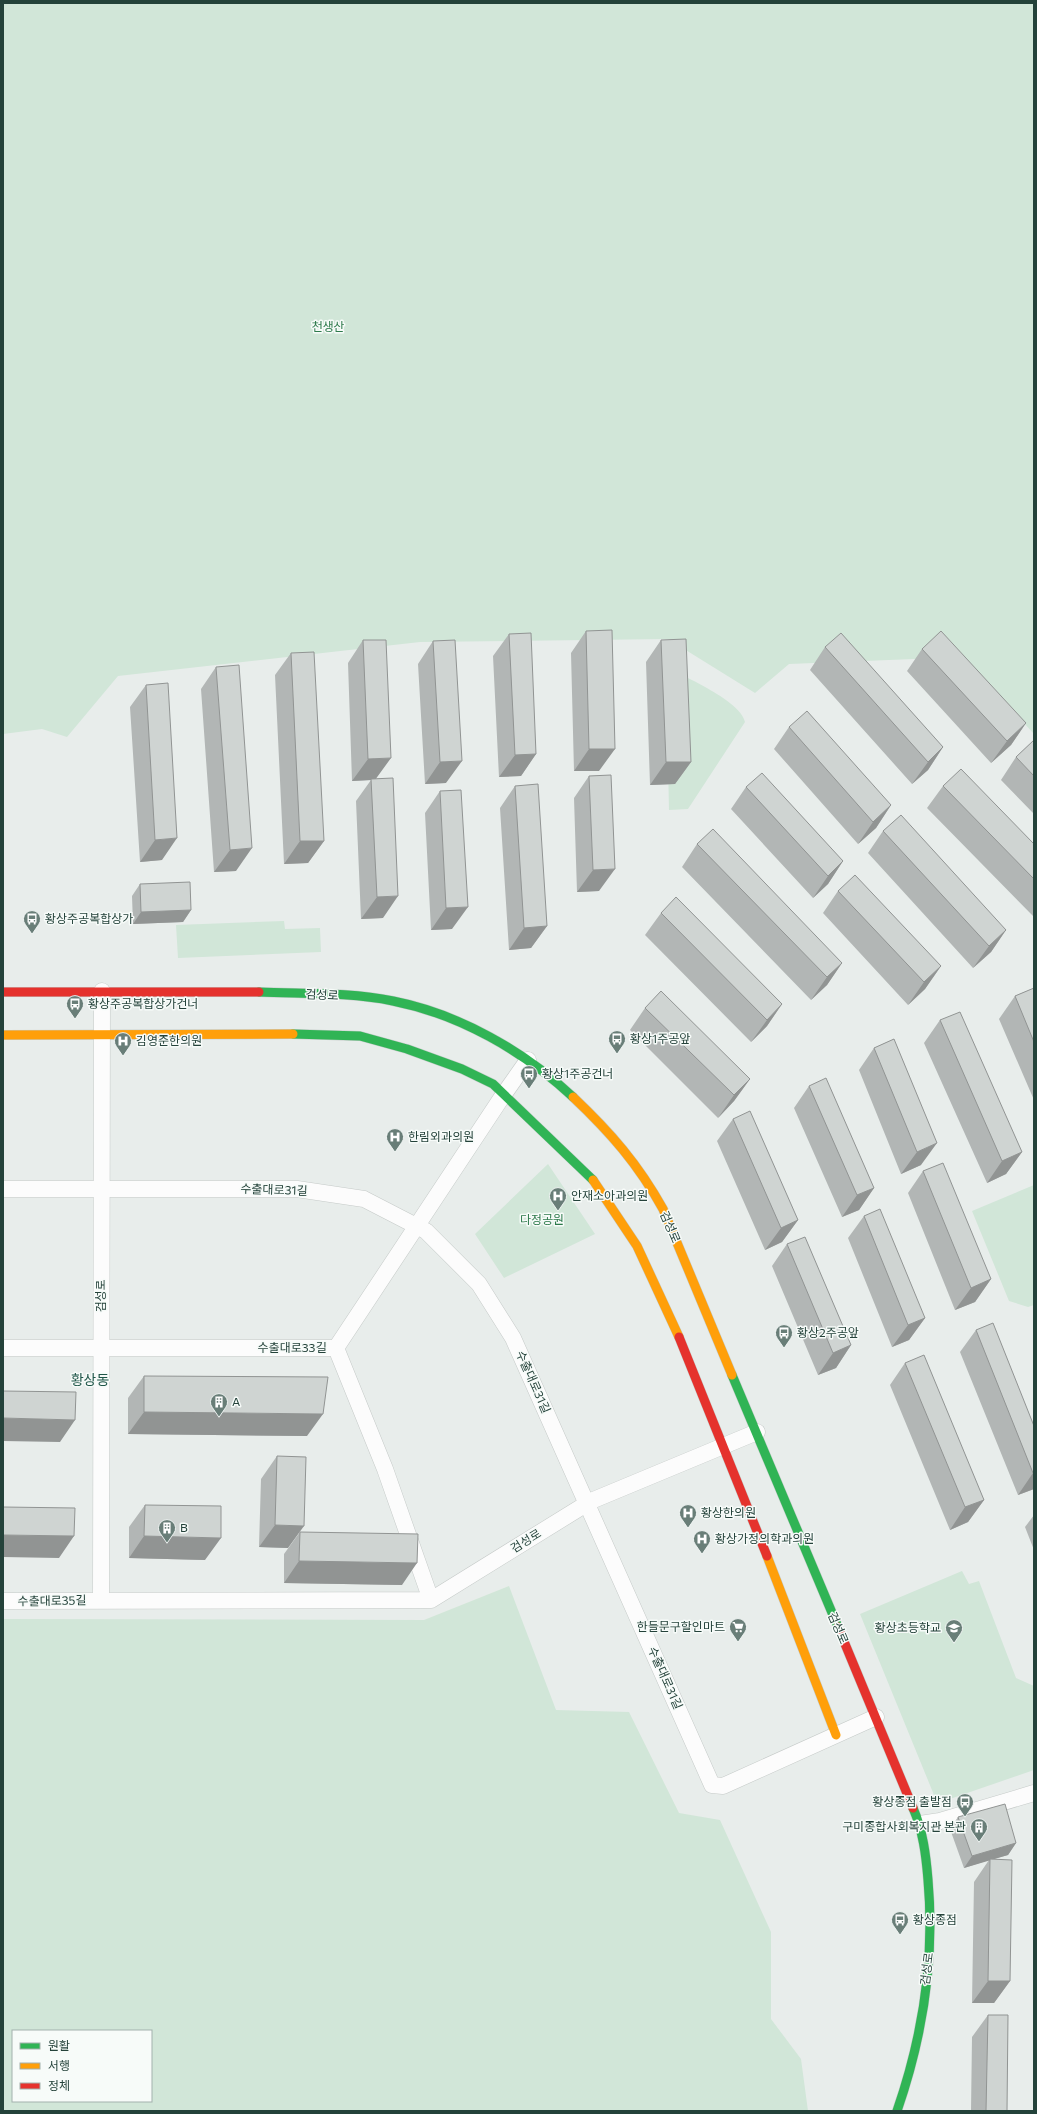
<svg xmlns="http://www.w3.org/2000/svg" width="1037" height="2114" viewBox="0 0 1037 2114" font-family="Commissioner,'Noto Sans KR',sans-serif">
<rect width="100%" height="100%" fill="#e8edeb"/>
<path fill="#d1e6d8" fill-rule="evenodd" d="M3,3H1034V734L964,657L789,664L755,693L668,639L420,642L118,676L67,737L42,729L3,734Z
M666,667C685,677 741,701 745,722L688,809L669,810Z
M284,921L285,929L320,928L321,952L178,958L176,925Z
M548,1164L595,1234L504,1278L475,1234Z
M1034,1185V1305L1028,1307L1009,1301L972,1211Z
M962,1571L969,1584L979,1581L1016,1678L1034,1686V1770L947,1800L934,1795L860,1614Z
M509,1586L556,1710L629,1712L679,1813L720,1820L771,1932V2019L801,2059L808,2111H3V1619L424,1620ZM13,2031H151V2101H13Z"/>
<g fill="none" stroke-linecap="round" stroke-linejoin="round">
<g stroke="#c5cac8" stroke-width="17">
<path id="street" d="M3,1189H297L364,1199L426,1231L479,1284L513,1338L712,1785L723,1786L876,1717
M3,1348H336
M336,1348L504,1094L528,1060
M336,1348L385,1469L431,1600
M101,1600L102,991
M431,1600L591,1501L757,1432
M3,1601L431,1600
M920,1824L940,1821L1034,1793"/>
</g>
<g stroke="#c3cbc8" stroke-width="10">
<path id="fast" d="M259,992C303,994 349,992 393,1001C459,1014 524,1051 573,1097
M293,1034L360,1036L407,1049L462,1069L493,1084L593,1180
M732,1375L838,1627
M897,2111C923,2036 935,1959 928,1880C926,1855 923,1831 913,1808"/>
</g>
<g stroke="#c3cbc8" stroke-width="10">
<path id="slow" d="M3,1035L293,1034
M573,1097C611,1133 638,1164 663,1209L732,1375
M593,1180L637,1246L679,1337
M767,1556L836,1735"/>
</g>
<g stroke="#c3cbc8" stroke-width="10">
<path id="jam" d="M3,992H259
M679,1337L767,1556
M838,1627L913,1808"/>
</g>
<use href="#street" stroke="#fcfcfc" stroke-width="16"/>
<use href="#fast" stroke="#30b455" stroke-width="9"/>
<use href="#slow" stroke="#ff9f0a" stroke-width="9"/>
<use href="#jam" stroke="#e5322d" stroke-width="9"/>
</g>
<path fill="#b2b6b5" d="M586,631L599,771H574L571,653Z
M509,634L536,754L521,776L499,777L493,656Z
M363,640L376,779L383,918L361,919L356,801L371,780L352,781L348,663Z
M661,640L691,762L675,784L650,785L646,662Z
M433,641L446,783L425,784L418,664Z
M825,647L943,747L928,770L912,784L810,670Z
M922,649L1026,723L1011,745L991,763L907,671Z
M291,653L324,841L308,863L284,864L275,675Z
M216,667L236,871L214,872L201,689Z
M146,685L162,860L140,862L130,707Z
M789,727L891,805L876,828L858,844L774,749Z
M1034,740V814L1001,780L1016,757Z
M589,776L599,891L577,892L574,798Z
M515,786L547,926L531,948L509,950L500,808Z
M943,786L1034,844V917L927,808Z
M746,787L843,861L828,884L813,898L731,809Z
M440,791L452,929L431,930L425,813Z
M883,831L1006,930L991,952L973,968L868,853Z
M697,844L842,963L827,985L811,1000L682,867Z
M140,884L191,910L183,922L133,924L132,896Z
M838,891L941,966L925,989L908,1005L823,913Z
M661,913L782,1004L767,1026L751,1042L645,935Z
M1034,988V1100L999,1019L1015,996Z
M645,1008L750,1079L734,1101L718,1118L630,1030Z
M940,1020L1022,1152L1006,1174L987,1183L924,1043Z
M894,1039L921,1165L901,1174L859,1070L874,1048Z
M809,1086L874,1188L859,1210L842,1217L794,1108Z
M733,1119L798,1220L782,1242L765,1250L717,1141Z
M923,1171L991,1279L975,1302L955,1310L908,1193Z
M864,1216L925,1318L909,1340L892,1347L848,1238Z
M787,1244L851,1345L836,1368L818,1375L772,1266Z
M976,1330L1034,1426V1489L1018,1495L960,1352Z
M905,1363L984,1500L968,1522L950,1530L890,1385Z
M144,1376L307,1436L128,1434V1398Z
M277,1456L288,1548L259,1547L261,1479Z
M145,1505L205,1560L129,1558V1527Z
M1034,1515V1550L1025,1527Z
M300,1532L402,1585L284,1583V1554Z
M958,1817L1016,1843L1008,1855L993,1859L1010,1981L994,2003H972L974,1882L989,1860L964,1868L950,1829Z
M988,2015L1007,2111H971L972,2037Z"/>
<path fill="#919493" d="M1026,723L1011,745L991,763L1007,741Z
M943,747L928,770L912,784L928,762Z
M589,749H615L599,771H574Z
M536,754L521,776L499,777L515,755Z
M391,758L375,780L371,779V780L352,781L368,759Z
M462,761L446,783L425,784L440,762Z
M666,762H691L675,784L650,785Z
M891,805L876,828L858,844L873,822Z
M177,838L162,860L140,862L155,840Z
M300,841H324L308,863L284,864Z
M252,848L236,871L214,872L230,850Z
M843,861L828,884L813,898L828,876Z
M615,869L599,891L577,892L593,870Z
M398,896L383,918L361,919L377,897Z
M468,907L452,929L431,930L446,908Z
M191,910L183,922L133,924L141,912Z
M547,926L531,948L509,950L524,928Z
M1006,930L991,952L973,968L989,946Z
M842,963L827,985L811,1000L827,977Z
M941,966L925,989L908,1005L924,982Z
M782,1004L767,1026L751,1042L767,1020Z
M750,1079L734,1101L718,1118L734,1095Z
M937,1143L921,1165L901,1174L917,1152Z
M1022,1152L1006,1174L987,1183L1002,1161Z
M874,1188L859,1210L842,1217L857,1195Z
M798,1220L782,1242L765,1250L781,1228Z
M991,1279L975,1302L955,1310L971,1288Z
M925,1318L909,1340L892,1347L908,1325Z
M851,1345L836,1368L818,1375L833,1353Z
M144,1412L323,1414L307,1436L128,1434Z
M3,1418L75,1420L60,1442L3,1441Z
M1033,1473H1034V1489L1018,1495Z
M984,1500L968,1522L950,1530L965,1507Z
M275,1525L304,1526L288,1548L259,1547Z
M3,1535L74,1536L59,1558L3,1557Z
M144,1536L221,1538L205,1560L129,1558Z
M299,1561L417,1563L402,1585L284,1583Z
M1016,1843L1008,1855L964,1868L972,1856Z
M988,1981H1010L994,2003H972Z"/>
<path fill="#cfd4d2" stroke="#919493" d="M612,630L615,749H589L586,631Z
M941,631L1026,723L1007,741L922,649Z
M531,633L536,754L515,755L509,634Z
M841,633L943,747L928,762L825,647Z
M686,639L691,762H666L661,640Z
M363,640H386L391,758L368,759Z
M455,640L462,761L440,762L433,641Z
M314,652L324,841H300L291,653Z
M239,665L252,848L230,850L216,667Z
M168,683L177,838L155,840L146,685Z
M807,711L891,805L873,822L789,727Z
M1034,740V776L1016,757Z
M961,769L1034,844V879L943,786Z
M762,773L843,861L828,876L746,787Z
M611,775L615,869L593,870L589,776Z
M393,778L398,896L377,897L371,779Z
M538,784L547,926L524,928L515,786Z
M461,790L468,907L446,908L440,791Z
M901,815L1006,930L989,946L883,831Z
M713,829L842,963L827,977L697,844Z
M855,875L941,966L924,982L838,891Z
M190,882L191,910L141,912L140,884Z
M676,897L782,1004L767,1020L661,913Z
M1034,988V1042L1015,996Z
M661,991L750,1079L734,1095L645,1008Z
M960,1012L1022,1152L1002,1161L940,1020Z
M894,1039L937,1143L917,1152L874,1048Z
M826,1078L874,1188L857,1195L809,1086Z
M750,1111L798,1220L781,1228L733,1119Z
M943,1163L991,1279L971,1288L923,1171Z
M880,1209L925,1318L908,1325L864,1216Z
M805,1237L851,1345L833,1353L787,1244Z
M993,1323L1034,1426V1473H1033L976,1330Z
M924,1355L984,1500L965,1507L905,1363Z
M144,1376L328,1377L323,1414L144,1412Z
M3,1391L76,1392L75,1420L3,1418Z
M277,1456L306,1457L304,1526L275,1525Z
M145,1505L221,1506V1538L144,1536Z
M3,1507L75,1508L74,1536L3,1535Z
M300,1532L418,1534L417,1563L299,1561Z
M1005,1804L1016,1843L972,1856L958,1817Z
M990,1859L1012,1860L1010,1981H988Z
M988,2015H1008L1007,2111H986Z"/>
<defs>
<g id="bus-pin" transform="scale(0.9)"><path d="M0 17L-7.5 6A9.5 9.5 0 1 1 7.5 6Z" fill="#697e78" stroke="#f7fbf9"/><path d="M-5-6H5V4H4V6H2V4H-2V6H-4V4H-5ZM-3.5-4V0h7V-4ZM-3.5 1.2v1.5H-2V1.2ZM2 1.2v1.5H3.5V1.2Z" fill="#fff"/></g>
<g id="hospital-pin" transform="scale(0.9)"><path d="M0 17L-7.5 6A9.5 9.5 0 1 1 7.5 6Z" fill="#697e78" stroke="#f7fbf9"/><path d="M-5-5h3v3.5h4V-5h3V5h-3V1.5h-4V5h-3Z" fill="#fff"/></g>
<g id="building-pin" transform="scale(0.9)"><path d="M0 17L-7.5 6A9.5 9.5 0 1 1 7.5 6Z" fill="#697e78" stroke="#f7fbf9"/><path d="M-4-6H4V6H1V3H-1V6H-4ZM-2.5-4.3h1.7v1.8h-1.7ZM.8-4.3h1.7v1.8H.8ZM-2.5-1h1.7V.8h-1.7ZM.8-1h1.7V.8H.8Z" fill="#fff"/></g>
<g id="supermarket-pin" transform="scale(0.9)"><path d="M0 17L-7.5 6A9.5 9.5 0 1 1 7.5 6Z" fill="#697e78" stroke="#f7fbf9"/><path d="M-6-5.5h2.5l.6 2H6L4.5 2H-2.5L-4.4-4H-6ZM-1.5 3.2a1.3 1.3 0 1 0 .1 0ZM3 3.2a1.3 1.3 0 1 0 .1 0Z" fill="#fff"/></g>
<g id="school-pin" transform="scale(0.9)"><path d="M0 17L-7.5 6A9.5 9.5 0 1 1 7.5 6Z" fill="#697e78" stroke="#f7fbf9"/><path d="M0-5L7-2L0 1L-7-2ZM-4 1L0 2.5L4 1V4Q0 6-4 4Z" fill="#fff"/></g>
</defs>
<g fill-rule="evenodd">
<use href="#bus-pin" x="32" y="919"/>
<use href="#bus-pin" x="75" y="1004"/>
<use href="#bus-pin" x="617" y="1039"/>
<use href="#hospital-pin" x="123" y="1041"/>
<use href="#bus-pin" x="529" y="1074"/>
<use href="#hospital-pin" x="395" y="1137"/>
<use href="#hospital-pin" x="558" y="1196"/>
<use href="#bus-pin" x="784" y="1333"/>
<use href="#building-pin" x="219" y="1402"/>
<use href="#hospital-pin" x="688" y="1513"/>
<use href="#building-pin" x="167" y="1528"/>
<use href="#hospital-pin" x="702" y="1539"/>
<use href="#supermarket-pin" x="738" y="1627"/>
<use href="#school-pin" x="954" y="1628"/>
<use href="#bus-pin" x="965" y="1802"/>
<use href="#building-pin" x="979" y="1827"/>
<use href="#bus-pin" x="900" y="1920"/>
</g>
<g text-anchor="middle" stroke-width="3" stroke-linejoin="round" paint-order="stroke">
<g font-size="12" fill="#2d7a4b" stroke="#f7fbf9">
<text x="328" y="331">천생산</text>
<text x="542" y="1224">다정공원</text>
</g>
<g font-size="12" fill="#24423a" stroke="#f7fbf9" text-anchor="start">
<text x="45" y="923">황상주공복합상가</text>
<text x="88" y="1008">황상주공복합상가건너</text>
<text x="630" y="1043">황상1주공앞</text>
<text x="136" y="1045">김영준한의원</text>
<text x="542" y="1078">황상1주공건너</text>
<text x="408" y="1141">한림외과의원</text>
<text x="571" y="1200">안재소아과의원</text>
<text x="797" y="1337">황상2주공앞</text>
<text x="232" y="1406">A</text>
<text x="701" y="1517">황상한의원</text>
<text x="180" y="1532">B</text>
<text x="715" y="1543">황상가정의학과의원</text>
<text x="725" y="1631" text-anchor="end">한들문구할인마트</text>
<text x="941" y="1632" text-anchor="end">황상초등학교</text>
<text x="952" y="1806" text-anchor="end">황상종점 출발점</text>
<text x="966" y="1831" text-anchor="end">구미종합사회복지관 본관</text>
<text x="913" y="1924">황상종점</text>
</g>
<g font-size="12" fill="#24423a" stroke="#f7fbf9">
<text transform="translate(322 995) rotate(3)" y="4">검성로</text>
<text transform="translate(274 1190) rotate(2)" y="4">수출대로31길</text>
<text transform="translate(670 1227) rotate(67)" y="4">검성로</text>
<text transform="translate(101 1296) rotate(-90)" y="4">검성로</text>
<text x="292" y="1352">수출대로33길</text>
<text transform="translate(533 1382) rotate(66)" y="4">수출대로31길</text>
<text transform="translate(526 1541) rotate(-32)" y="4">검성로</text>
<text transform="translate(52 1601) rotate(-1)" y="4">수출대로35길</text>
<text transform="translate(838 1628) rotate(67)" y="4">검성로</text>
<text transform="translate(665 1678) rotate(66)" y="4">수출대로31길</text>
<text transform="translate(927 1969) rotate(-83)" y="4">검성로</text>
</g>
<g font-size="14" fill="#1f5548" stroke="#f7fbf9">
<text x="90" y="1385">황상동</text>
</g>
</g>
<rect width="1037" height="2114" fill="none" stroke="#24423a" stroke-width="8"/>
<rect x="12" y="2030" width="140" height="72" fill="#f7fbf9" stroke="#a3b1ad"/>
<rect x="20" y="2043" width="20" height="6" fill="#30b455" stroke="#a3b1ad"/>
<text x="48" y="2050" font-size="12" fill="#24423a">원활</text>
<rect x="20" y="2063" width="20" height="6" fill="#ff9f0a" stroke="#a3b1ad"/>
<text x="48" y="2070" font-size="12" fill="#24423a">서행</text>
<rect x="20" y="2083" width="20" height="6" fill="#e5322d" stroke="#a3b1ad"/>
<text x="48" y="2090" font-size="12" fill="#24423a">정체</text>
</svg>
